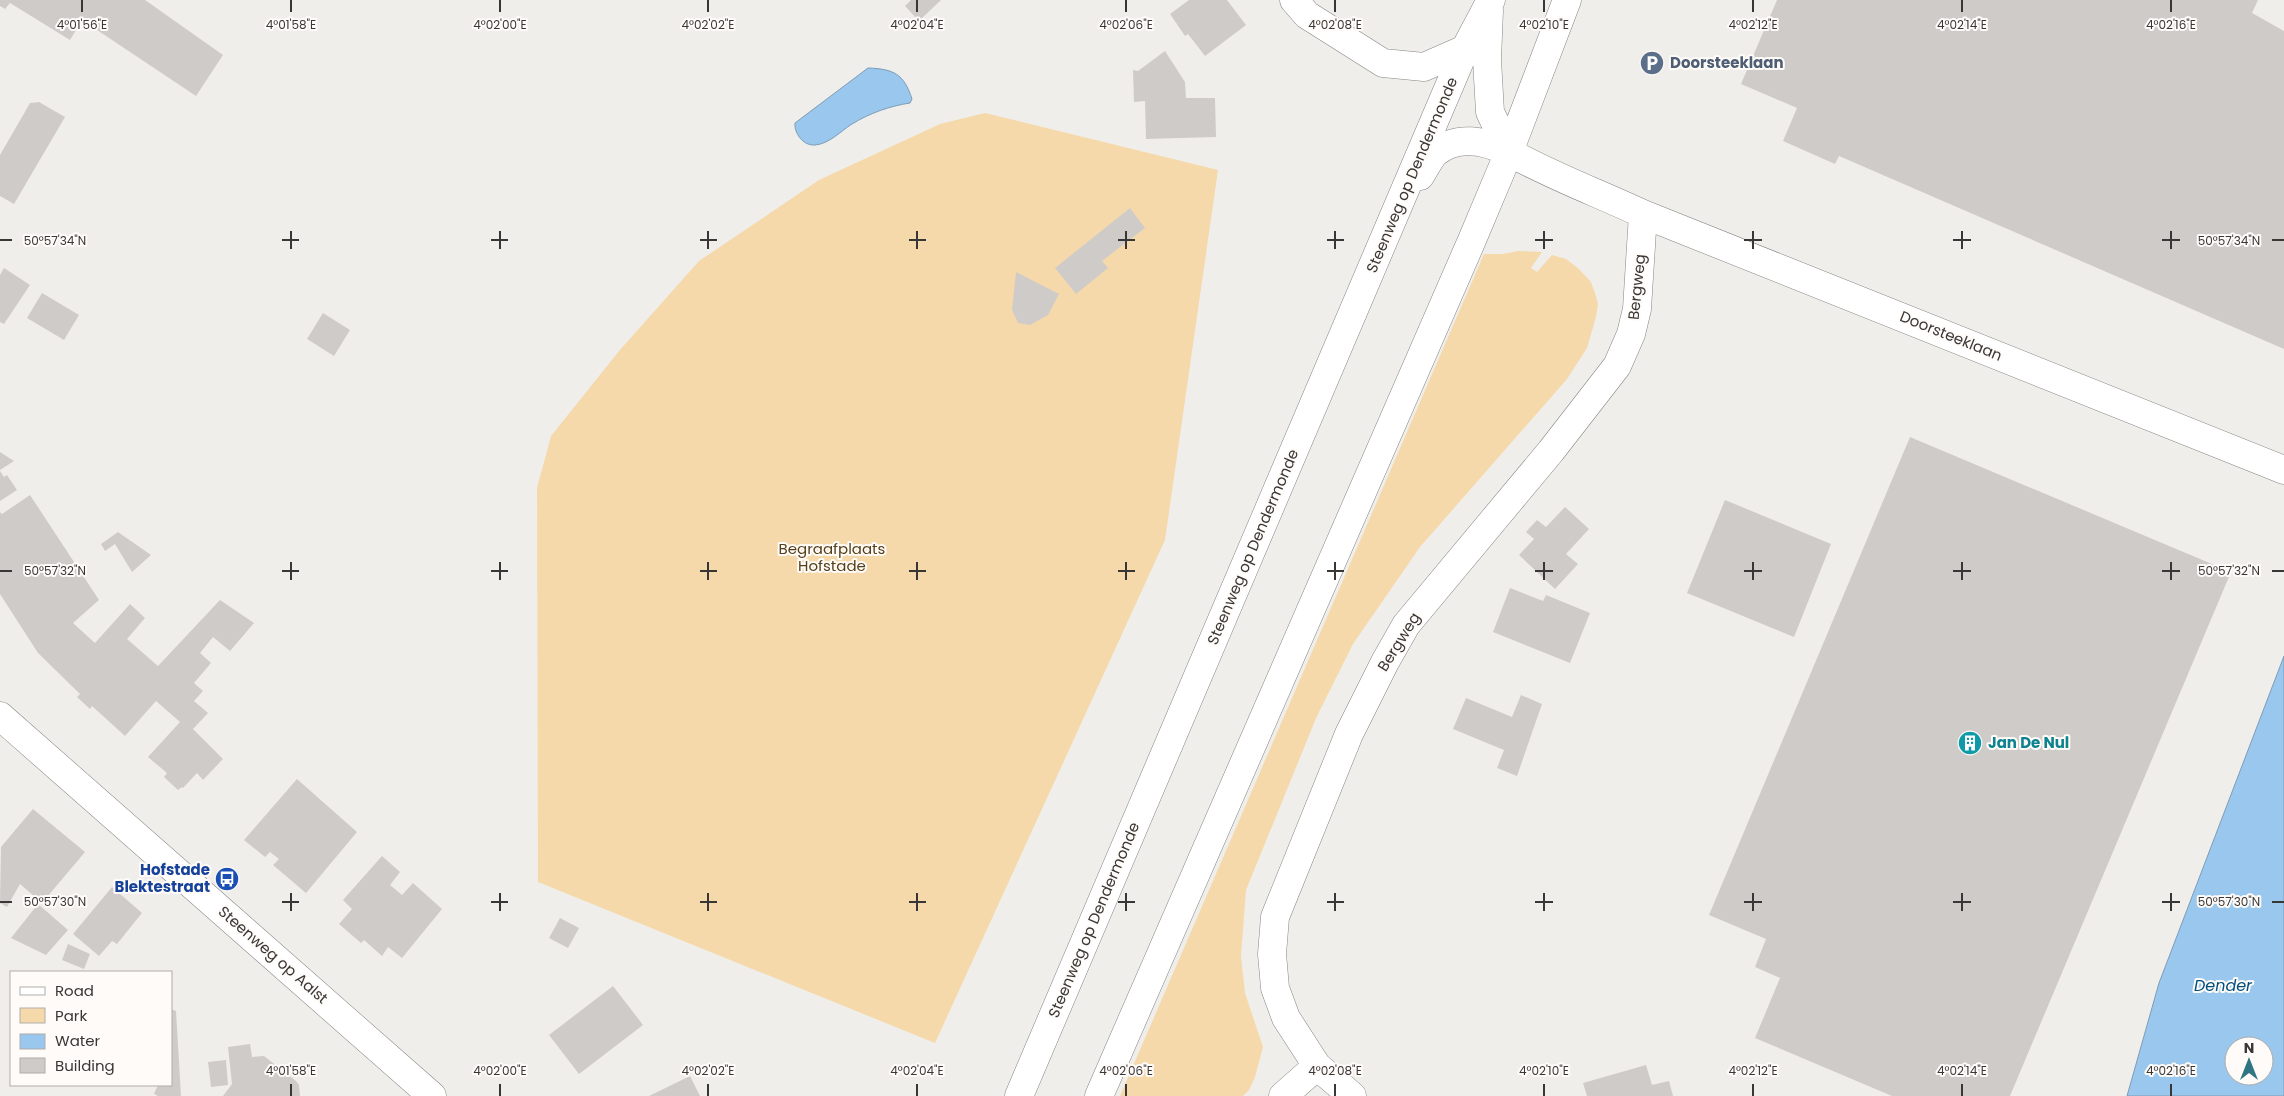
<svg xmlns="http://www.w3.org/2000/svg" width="2284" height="1096" viewBox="0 0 2284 1096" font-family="Poppins,sans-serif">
<rect width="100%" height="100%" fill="#f0eeeb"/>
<path fill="#f5d9aa" d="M985,113L1218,170L1165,540L935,1043L538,882L537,488L551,436L619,351L699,261L819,180L940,124Z
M1518,251L1542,252L1531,268L1537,272L1552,255L1566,259L1579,269L1591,282L1595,293L1598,304L1596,317L1587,348L1567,379L1420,547L1353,644L1317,716L1246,890L1241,956L1245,993L1263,1047L1255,1077L1249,1090L1243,1096H1120L1484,254H1503Z"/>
<path fill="#99c7ee" stroke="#7c9cb7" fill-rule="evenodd" d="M868,68C894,69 904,74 912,99L910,103C890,106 870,113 852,124C841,131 829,144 815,145C803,146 794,133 795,123Z
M2284,656V1096H2127L2159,983ZM2234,1046H2264V1076H2234Z"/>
<path fill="#cfcbc9" d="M0,0H145L223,55L196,96L82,20L70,40L10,3L5,9L0,6Z
M911,0H941L919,21L905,6Z
M1189,0H1227L1246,25L1205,56L1188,34L1185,36L1170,14Z
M1777,0H2258L2252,13L2284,31V349L1839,156L1835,164L1783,141L1797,108L1741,84Z
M1165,51L1185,82L1186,98H1215L1216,137L1146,139L1145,101L1134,102L1133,70L1138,71Z
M39,102L65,117L14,204L0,196V155L30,103Z
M1130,208L1145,228L1102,261L1108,268L1076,294L1055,268Z
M4,268L30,285L4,324L0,322V275Z
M1016,272L1059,294L1048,315L1030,325L1018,323L1012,310Z
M42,293L79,315L64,340L27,318Z
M323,313L350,330L334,356L307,339Z
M1910,437L2231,572L2010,1096H1892L1755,1038L1780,978L1755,967L1766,939L1709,915Z
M0,452L14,461L0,470Z
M0,471L4,477L7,475L17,490L0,501Z
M30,495L99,600L73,623L95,643L130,604L145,618L127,639L158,666L220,600L254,623L230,651L213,637L200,653L211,663L194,683L203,691L194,701L208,713L193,729L223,759L203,780L197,773L183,788L182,787L178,790L164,777L167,773L148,757L180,722L156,701L125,736L92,706L90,709L77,697L80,694L38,653L0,594V512L2,514Z
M1725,500L1831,544L1794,637L1687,593Z
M1565,507L1589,529L1566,554L1578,564L1555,589L1519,555L1534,539L1526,532L1537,520L1546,527Z
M118,532L151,555L132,572L115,544L105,551L101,544Z
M1510,588L1543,601L1546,595L1590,613L1570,663L1493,632Z
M1521,695L1542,704L1517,776L1497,768L1504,750L1453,729L1466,698L1512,717Z
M297,779L357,832L306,893L273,865L279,859L270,852L265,857L244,840Z
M33,809L85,852L42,903L20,884L7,907L0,903L1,847Z
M382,856L400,872L390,885L402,895L413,883L442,909L402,958L388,947L382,956L364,940L361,943L339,924L352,909L343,900Z
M112,887L142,913L117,944L112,941L99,956L73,934Z
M38,904L68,930L46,955L11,938Z
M560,918L579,928L568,948L549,938Z
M68,944L90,954L84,969L62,960Z
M613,986L643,1025L579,1074L549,1035Z
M171,1009L176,1011L181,1096H158L154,1094L158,1085H171Z
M250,1044L252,1057L264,1056L296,1081L299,1085L300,1096H223L232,1084L228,1047Z
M226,1060L228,1085L211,1087L208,1062Z
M1646,1065L1652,1085L1669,1081L1673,1096H1587L1583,1083Z
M690,1076L700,1096H649Z"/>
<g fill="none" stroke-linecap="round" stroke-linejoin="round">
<g stroke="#868581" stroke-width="29">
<path id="street" d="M1294,0L1307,15L1383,63L1424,67L1465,49
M1509,152C1552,176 1598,193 1643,214L2284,470
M0,716L432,1096
M1283,1096L1317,1066
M1352,1096L1317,1066L1286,1018L1275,988L1272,954L1275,917L1349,734L1385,662L1406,625L1551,451L1617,366L1631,334L1637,309L1643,214"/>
</g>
<g stroke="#868581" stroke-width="29">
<path id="secondary" d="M1489,10L1487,60L1490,112L1509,152
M1420,176C1425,169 1429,159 1435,153C1457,134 1486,141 1509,152
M1019,1096L1465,49L1491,0
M1099,1096L1472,240L1509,152L1567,0"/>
</g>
<use href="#street" stroke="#fff" stroke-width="28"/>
<use href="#secondary" stroke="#fff" stroke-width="28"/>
</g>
<path fill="none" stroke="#383736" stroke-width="2" d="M82,0V12M291,0V12M500,0V12M708,0V12M917,0V12M1126,0V12M1335,0V12M1544,0V12M1753,0V12M1962,0V12M2171,0V12M291,231V249M500,231V249M708,231V249M917,231V249M1126,231V249M1335,231V249M1544,231V249M1753,231V249M1962,231V249M2171,231V249M0,240H12M282,240H299M491,240H508M700,240H717M909,240H926M1118,240H1135M1327,240H1344M1535,240H1553M1744,240H1762M1953,240H1971M2162,240H2180M2272,240H2284M291,562V580M500,562V580M708,562V580M917,562V580M1126,562V580M1335,562V580M1544,562V580M1753,562V580M1962,562V580M2171,562V580M0,571H12M282,571H299M491,571H508M700,571H717M909,571H926M1118,571H1135M1327,571H1344M1535,571H1553M1744,571H1762M1953,571H1971M2162,571H2180M2272,571H2284M291,893V911M500,893V911M708,893V911M917,893V911M1126,893V911M1335,893V911M1544,893V911M1753,893V911M1962,893V911M2171,893V911M0,902H12M282,902H299M491,902H508M700,902H717M909,902H926M1118,902H1135M1327,902H1344M1535,902H1553M1744,902H1762M1953,902H1971M2162,902H2180M2272,902H2284M291,1084V1096M500,1084V1096M708,1084V1096M917,1084V1096M1126,1084V1096M1335,1084V1096M1544,1084V1096M1753,1084V1096M1962,1084V1096M2171,1084V1096"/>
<defs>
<g id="parking-disc" transform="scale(1.25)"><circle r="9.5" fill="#5c6f8a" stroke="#fefbf8"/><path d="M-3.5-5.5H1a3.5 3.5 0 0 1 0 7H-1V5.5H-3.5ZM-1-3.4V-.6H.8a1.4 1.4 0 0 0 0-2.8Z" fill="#fff"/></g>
<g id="building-disc" transform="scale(1.25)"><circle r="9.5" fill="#0f9aa8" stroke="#fefbf8"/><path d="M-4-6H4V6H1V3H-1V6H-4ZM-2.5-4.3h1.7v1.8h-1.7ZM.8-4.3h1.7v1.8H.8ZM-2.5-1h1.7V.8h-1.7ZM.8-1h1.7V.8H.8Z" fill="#fff"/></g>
<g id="bus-disc" transform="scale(1.25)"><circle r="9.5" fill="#1a4fb4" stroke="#fefbf8"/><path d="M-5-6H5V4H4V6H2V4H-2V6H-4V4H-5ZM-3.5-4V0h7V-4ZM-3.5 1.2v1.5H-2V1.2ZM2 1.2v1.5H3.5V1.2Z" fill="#fff"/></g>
</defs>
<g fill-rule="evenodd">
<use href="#parking-disc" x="1652" y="63"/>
<use href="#building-disc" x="1970" y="743"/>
<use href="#bus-disc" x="227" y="879"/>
</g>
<g text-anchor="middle" stroke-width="4" stroke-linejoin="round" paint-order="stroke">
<g font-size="15" font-weight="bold" fill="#4e5e75" stroke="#fefbf8" text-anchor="start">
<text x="1670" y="68">Doorsteeklaan</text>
</g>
<g font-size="15" fill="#383736" stroke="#fefbf8">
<text transform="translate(1412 175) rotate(-67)" y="5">Steenweg op Dendermonde</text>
<text transform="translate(1637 287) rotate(-84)" y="5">Bergweg</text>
<text transform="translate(1951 336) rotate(22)" y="5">Doorsteeklaan</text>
<text transform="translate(1253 547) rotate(-67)" y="5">Steenweg op Dendermonde</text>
<text transform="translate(1399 642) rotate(-58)" y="5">Bergweg</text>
<text transform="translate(1094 920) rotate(-67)" y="5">Steenweg op Dendermonde</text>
<text transform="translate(273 955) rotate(41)" y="5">Steenweg op Aalst</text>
</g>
<g font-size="15" fill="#543f18" stroke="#fefbf8">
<text x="832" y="554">Begraafplaats<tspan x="832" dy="17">Hofstade</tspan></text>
</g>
<g font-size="15" font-weight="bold" fill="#0d838f" stroke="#fefbf8" text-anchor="start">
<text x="1988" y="748">Jan De Nul</text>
</g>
<g font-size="15" font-weight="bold" fill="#164399" stroke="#fefbf8" text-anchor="end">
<text x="210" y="875">Hofstade<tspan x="210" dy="17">Blektestraat</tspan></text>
</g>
<g font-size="16" font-style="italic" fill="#004e7e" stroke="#fefbf8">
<text x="2223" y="991">Dender</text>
</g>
</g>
<g font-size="12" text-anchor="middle" fill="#383736" stroke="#fefbf8" stroke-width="4" stroke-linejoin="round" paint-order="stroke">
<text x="82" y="29">4°01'56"E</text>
<text x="291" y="29">4°01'58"E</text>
<text x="500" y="29">4°02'00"E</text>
<text x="708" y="29">4°02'02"E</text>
<text x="917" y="29">4°02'04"E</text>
<text x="1126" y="29">4°02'06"E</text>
<text x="1335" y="29">4°02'08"E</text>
<text x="1544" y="29">4°02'10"E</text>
<text x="1753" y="29">4°02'12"E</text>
<text x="1962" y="29">4°02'14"E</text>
<text x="2171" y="29">4°02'16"E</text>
<text x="55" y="245">50°57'34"N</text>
<text x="2229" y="245">50°57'34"N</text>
<text x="55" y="575">50°57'32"N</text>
<text x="2229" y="575">50°57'32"N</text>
<text x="55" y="906">50°57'30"N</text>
<text x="2229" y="906">50°57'30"N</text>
<text x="291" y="1075">4°01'58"E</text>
<text x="500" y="1075">4°02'00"E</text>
<text x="708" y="1075">4°02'02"E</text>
<text x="917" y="1075">4°02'04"E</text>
<text x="1126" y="1075">4°02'06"E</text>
<text x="1335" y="1075">4°02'08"E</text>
<text x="1544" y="1075">4°02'10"E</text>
<text x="1753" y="1075">4°02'12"E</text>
<text x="1962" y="1075">4°02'14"E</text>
<text x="2171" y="1075">4°02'16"E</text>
</g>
<rect x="10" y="971" width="162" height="115" fill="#fefbf8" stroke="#afadaa"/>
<rect x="20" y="987" width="25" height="8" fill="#ffffff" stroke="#afadaa"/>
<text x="55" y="996" font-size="15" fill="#383736">Road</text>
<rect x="20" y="1008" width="25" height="15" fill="#f5d9aa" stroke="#afadaa"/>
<text x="55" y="1021" font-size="15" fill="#383736">Park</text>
<rect x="20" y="1034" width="25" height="15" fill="#99c7ee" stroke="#afadaa"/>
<text x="55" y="1046" font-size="15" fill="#383736">Water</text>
<rect x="20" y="1058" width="25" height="15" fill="#cfcbc9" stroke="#afadaa"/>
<text x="55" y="1071" font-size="15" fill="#383736">Building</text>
<g transform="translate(2249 1061)"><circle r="24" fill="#fefbf8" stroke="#afadaa"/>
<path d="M0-4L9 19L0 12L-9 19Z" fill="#2f7682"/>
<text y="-8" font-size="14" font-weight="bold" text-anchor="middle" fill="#383736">N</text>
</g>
</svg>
